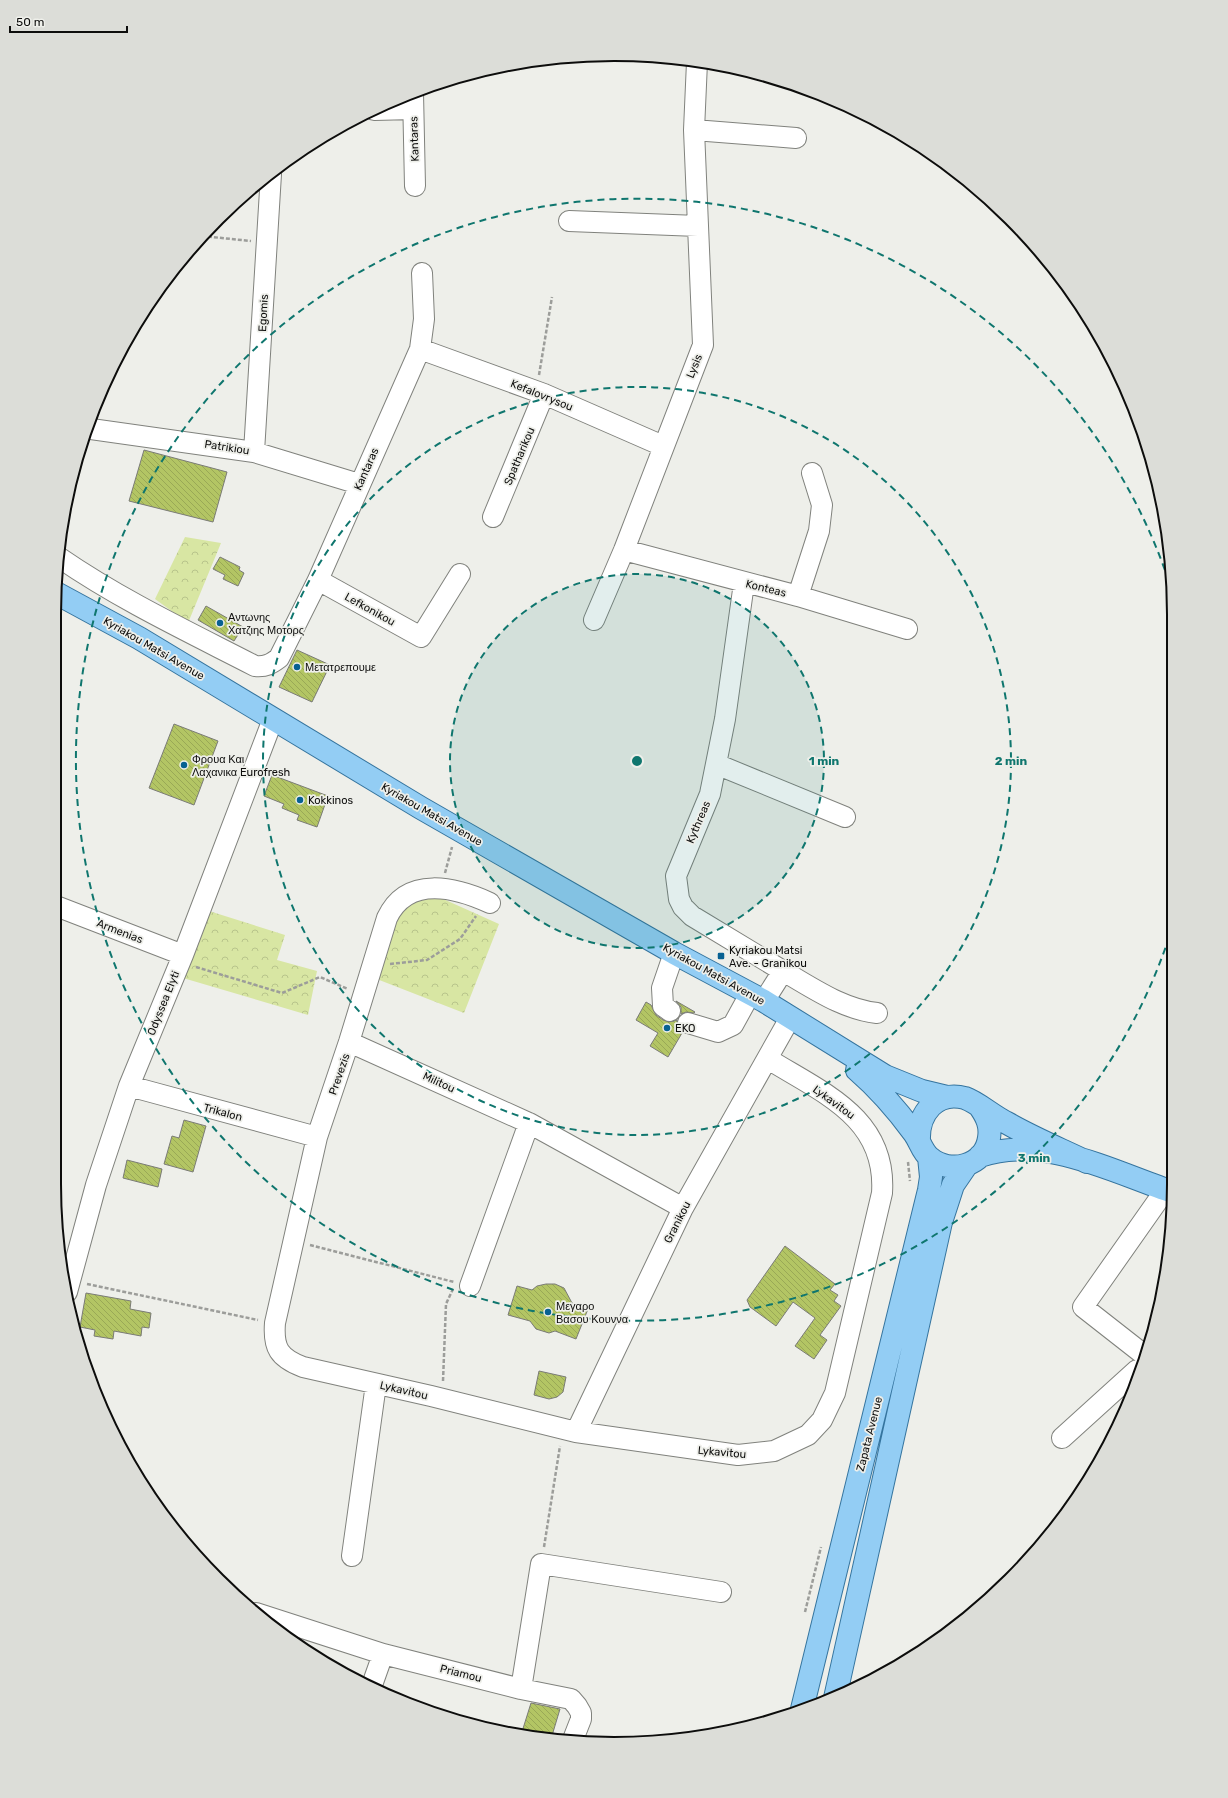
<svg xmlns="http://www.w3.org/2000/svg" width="1228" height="1798" viewBox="0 0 1228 1798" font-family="Rubik,sans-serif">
<defs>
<pattern id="park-crowns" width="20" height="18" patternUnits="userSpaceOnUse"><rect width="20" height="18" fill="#d8e6a3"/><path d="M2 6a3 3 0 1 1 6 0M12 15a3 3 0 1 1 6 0" fill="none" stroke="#b8c48b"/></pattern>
<pattern id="building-back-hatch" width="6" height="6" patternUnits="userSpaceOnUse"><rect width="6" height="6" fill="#b3c564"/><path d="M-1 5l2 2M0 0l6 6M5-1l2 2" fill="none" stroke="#99a856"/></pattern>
</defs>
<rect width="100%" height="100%" fill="#eeefea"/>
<path fill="url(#park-crowns)" d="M185,537L221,543L188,623L155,599Z
M441,898L499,924L464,1013L369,976L400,906L419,900Z
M209,911L285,935L277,960L317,971L308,1015L183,978Z"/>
<path fill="url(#building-back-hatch)" stroke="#7a7b76" d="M144,450L227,472L213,522L129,501Z
M220,557L240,567L239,570L244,573L238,586L223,579L225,575L213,569Z
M206,606L243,627L234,641L198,620Z
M297,650L330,665L312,702L279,687Z
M174,724L218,741L194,805L149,788Z
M272,775L328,796L317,827L297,820L299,815L282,808L284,804L264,796Z
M676,1001L695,1012L694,1013L686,1012L681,1014V1007Z
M646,1002L651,1005L656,1015L663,1020L669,1022L677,1020V1026L682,1033L668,1057L650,1046L658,1033L636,1020Z
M184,1120L206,1126L193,1172L164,1164L172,1136L179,1138Z
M127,1160L162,1169L158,1187L123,1178Z
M785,1246L835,1284L830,1290L838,1295L834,1301L841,1306L820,1335L827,1340L814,1359L795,1346L815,1318L793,1302L776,1326L750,1307L747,1300Z
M546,1284H555L564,1288L572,1303L588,1309L576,1339L555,1331L549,1333L536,1329L530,1321L508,1315L517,1286L532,1290L537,1286Z
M86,1293L131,1301L130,1309L151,1313L149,1328L142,1327L141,1336L114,1331L113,1339L94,1336L95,1330L80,1327Z
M539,1371L566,1377L563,1392L557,1397L549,1399L534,1395Z
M531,1703L560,1709L551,1739L521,1735Z"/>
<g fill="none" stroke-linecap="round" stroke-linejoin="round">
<g stroke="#80827d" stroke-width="22">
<path id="minor" d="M413,93L415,186
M374,110L413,109
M694,130L796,138
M569,221L698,226
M420,349L544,394L663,446
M91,429L254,452L359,484
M254,452L271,174
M493,517L544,394
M624,550L798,596L907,629
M60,558C121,600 189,632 255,666C266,667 271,664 279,658L318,580L420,349L424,319L422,273
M318,580L421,637L460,574
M744,583L725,719L710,794L676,876L679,899L683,907L692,916L783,971L764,1001
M798,596L819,531L822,505L812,473
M594,620L624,550L703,345L694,130L697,62
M716,764L845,817
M490,903C455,887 407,875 387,918L349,1042L317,1137L275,1323C273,1348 279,1358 303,1367L431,1396L576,1432L738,1455L774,1451L808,1435L822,1420L835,1393L882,1193C887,1118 823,1093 768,1059
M56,906L183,955
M783,971C813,988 842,1009 877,1013
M670,1011L663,1006L662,988L674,953
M688,1023L718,1032L733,1025L750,994
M349,1042L529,1123L683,1208
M129,1086L317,1137
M470,1286L529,1123
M67,1292L96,1185L129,1086L183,955L273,719
M1143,1354L1083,1307L1166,1189
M576,1432L683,1208L790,1018
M1062,1438L1137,1370
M352,1556L376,1384
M256,1613L383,1654
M372,1685L383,1654L521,1689L571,1699L577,1706L581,1713V1719L572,1742
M521,1689L541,1564L721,1592"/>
</g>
<g stroke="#35749e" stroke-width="24">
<path id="major" d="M56,593L139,638L421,808L674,953L764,1001L885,1076L922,1091L947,1097
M857,1070C879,1089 897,1110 914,1133C920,1141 922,1152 930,1158C950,1175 985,1166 989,1138C991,1126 987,1117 980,1107
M919,1140C918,1114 936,1090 965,1098C977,1102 994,1117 1007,1123C1033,1138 1060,1149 1087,1162
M980,1156C1044,1134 1113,1172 1173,1192
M835,1698L941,1222L953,1185L966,1166
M802,1709L929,1190L931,1177L929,1157"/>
</g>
<path stroke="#9c9d9a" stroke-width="2.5" stroke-dasharray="4 2" stroke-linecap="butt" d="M202,236L251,241
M539,375L552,297
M445,873L452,847
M390,964L427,960L460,939L476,916
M196,967L282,993L320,977L348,989
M908,1162L910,1181
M310,1245L454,1282
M87,1284L258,1320
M443,1381L446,1304L453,1289
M544,1547L560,1446
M805,1612L821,1547"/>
<use href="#minor" stroke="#fff" stroke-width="20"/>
<use href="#major" stroke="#93cdf4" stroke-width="22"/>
</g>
<circle cx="637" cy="761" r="187" fill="#0f766e" fill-opacity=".12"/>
<g fill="none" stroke="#0f766e" stroke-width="2" stroke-dasharray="7 5">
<circle cx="637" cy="761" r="187"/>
<circle cx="637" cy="761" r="374"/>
<path d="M1173 925A561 561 0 1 1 1171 588"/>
</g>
<g fill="#086192" stroke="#eeefea" stroke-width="1.5">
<circle cx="220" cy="623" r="4"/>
<circle cx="297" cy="667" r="4"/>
<circle cx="184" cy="765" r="4"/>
<circle cx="300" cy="800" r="4"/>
<rect x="717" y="952" width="8" height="8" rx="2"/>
<circle cx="667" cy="1028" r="4"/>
<circle cx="548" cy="1312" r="4"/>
</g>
<g text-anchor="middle" stroke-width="3.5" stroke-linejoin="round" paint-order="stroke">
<g font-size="11" fill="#0d0d0c" stroke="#eeefea">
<text transform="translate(414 139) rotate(-92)" y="4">Kantaras</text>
<text transform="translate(263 313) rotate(-87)" y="4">Egomis</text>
<text transform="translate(694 366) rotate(-68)" y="4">Lysis</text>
<text transform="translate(542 395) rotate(22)" y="4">Kefalovrysou</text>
<text transform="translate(227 447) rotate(9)" y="4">Patrikiou</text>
<text transform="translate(519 456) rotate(-67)" y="4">Spatharikou</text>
<text transform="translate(366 469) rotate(-66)" y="4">Kantaras</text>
<text transform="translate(766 588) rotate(14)" y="4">Konteas</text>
<text transform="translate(370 609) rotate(29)" y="4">Lefkonikou</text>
<text transform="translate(154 648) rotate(30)" y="4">Kyriakou Matsi Avenue</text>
<text transform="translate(432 814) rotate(30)" y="4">Kyriakou Matsi Avenue</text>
<text transform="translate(698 822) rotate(-67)" y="4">Kythreas</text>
<text transform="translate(120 931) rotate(21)" y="4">Armenias</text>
<text transform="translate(714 974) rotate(29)" y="4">Kyriakou Matsi Avenue</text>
<text transform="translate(163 1003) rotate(-68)" y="4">Odyssea Elyti</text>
<text transform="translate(339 1074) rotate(-71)" y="4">Prevezis</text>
<text transform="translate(439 1082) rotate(25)" y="4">Militou</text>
<text transform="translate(834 1102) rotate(36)" y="4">Lykavitou</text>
<text transform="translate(223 1112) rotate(15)" y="4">Trikalon</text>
<text transform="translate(677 1222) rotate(-63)" y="4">Granikou</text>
<text transform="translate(404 1390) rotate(13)" y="4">Lykavitou</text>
<text transform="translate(869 1434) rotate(-76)" y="4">Zapata Avenue</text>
<text transform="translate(722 1452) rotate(5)" y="4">Lykavitou</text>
<text transform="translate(461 1673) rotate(14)" y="4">Priamou</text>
</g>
<g font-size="11" fill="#0d0d0c" stroke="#eeefea" text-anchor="start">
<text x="228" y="621">Αντωνης<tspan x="228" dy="13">Χατζιης Μοτορς</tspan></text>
<text x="305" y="671">Μετατρεπουμε</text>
<text x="192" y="763">Φρουα Και<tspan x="192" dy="13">Λαχανικα Eurofresh</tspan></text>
<text x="308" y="804">Kokkinos</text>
<text x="729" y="954">Kyriakou Matsi<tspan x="729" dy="13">Ave. - Granikou</tspan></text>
<text x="675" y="1032">EKO</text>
<text x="556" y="1310">Μεγαρο<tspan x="556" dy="13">Βασου Κουννα</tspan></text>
</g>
</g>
<path d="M0 0H1228V1798H0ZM614 61H614A553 553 0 0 1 1167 614V1184A553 553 0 0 1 614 1737H614A553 553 0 0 1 61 1184V614A553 553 0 0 1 614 61Z" fill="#dcddd8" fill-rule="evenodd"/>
<path fill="none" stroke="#0d0d0c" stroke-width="2" d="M614 61H614A553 553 0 0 1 1167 614V1184A553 553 0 0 1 614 1737H614A553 553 0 0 1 61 1184V614A553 553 0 0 1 614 61Z"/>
<circle cx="637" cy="761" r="6" fill="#0f766e" stroke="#eeefea" stroke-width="2"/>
<g font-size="12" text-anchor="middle" font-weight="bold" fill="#0f766e" stroke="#eeefea" stroke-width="3.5" stroke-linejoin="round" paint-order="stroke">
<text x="824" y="765">1 min</text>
<text x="1011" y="765">2 min</text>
<text x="1034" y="1162">3 min</text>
</g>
<path d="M10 26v6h117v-6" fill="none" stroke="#0d0d0c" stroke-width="2"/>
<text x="16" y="26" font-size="12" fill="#0d0d0c" stroke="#eeefea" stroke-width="3" paint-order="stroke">50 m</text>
</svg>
